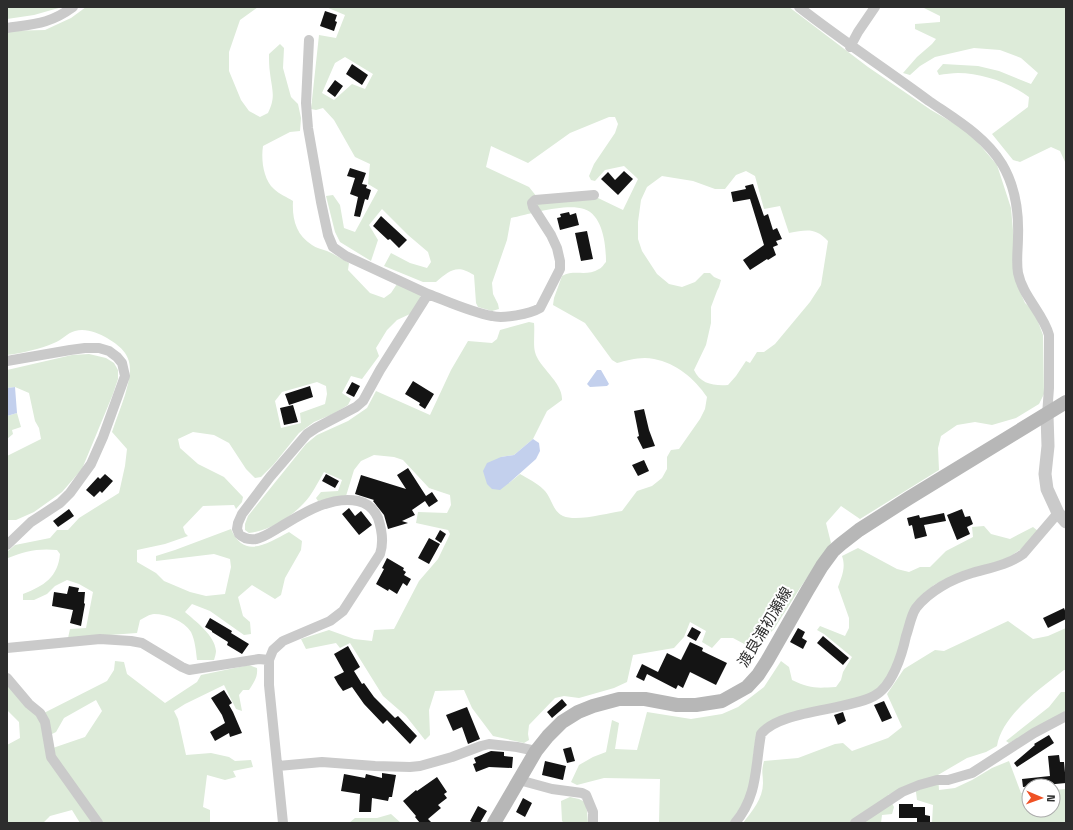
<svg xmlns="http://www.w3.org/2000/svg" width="1073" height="830" viewBox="0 0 1073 830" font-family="'Space Grotesk','Noto Sans JP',sans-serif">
<rect width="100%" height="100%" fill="#fff"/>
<path fill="#ddebd9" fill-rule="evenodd" d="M7,7H62L34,15L7,19Z
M86,7H258L240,20L229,52V71L241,100L249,111L260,117L268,113C276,97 272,90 270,73C269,67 269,60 269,54L280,44L284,48L283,68L291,97L298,104L301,118L300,131L290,132L263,146C261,159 263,179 274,189C279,194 287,197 293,201C292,219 296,235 312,245C316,248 322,249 327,251C334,254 342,259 349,263L348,270L370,293L384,298L391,293L397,284L421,294L418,305L410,314L397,320L387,330L376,348L379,356L362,379L351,376L342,393L351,399L348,405L333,414L314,422L299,433L274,464L261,477L255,478L246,469L229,443L214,435L193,432L178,439L180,448L198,464L224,477L243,497L242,502L236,509L234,505L203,506L183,527L185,533L188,536L165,544L137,550V562L156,573L164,581L190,592L206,596L225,594L231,567L230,559L214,554L156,561V556L175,550L231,529C244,560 268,543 289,532L302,541L301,550L285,578L281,595L275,599L252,585L238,597L243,616L250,622L251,634L244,635L210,611L192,604L185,612C195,621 215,635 216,651C216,653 215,657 214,660H197C196,651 195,640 191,632C184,621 167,614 154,614C150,614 144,618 140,620L137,633L68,638L70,629L86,628L93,592L79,584L67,580L55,586L47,594L34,600H23V594C44,586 58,577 60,554L57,550C39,548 24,551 8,558V551L15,545L50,538L57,530H68L79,518L119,493L125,466L127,449L112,432C116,420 121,407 125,395C133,367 134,354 107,338C98,333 86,328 75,331C67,333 62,340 54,343C40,349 22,353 7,355V31L45,30L71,18ZM317,382L326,386L327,394L325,404L300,413L301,423L281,428L275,401L282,392Z
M326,7H789L868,67L931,110L969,132L997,165L1011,208L1018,287L1025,303L1034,311L1043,335L1044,394L1039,404L1016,418L992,425L975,422L957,425L941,436L938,448L939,470L860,519L841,506L826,523L831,543L800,588L774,629L759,644L748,646L733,638H721L712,648L702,642L706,631L690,622L684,637L674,648L633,655L627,682L614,688L579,698L564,696L555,698L529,725L528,734L529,740L524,743L493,736L472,708L464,690L435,691L429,710L430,735L425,740L406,716L383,696L350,643L340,648L336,643L306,649L301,639L329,630L354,639L372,641L374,630L394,629L419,581L438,559L450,534L448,530L416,523L418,512L447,513L451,505L450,495L429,488L403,460L394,457L374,455L361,461L354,470L346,496L318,501L316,498L321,492L338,491L342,480L324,472C318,482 312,495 304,503C290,518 269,531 249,533L245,530V524L248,516L306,444L317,435L348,421L367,408L376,391L430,415L451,370L468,341L492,343L497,339L500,330L529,322L534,323C535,331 533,345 535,352C539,368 563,382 562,400L547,411L533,439L514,455L501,457L509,483L520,474C527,478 537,483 543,489C552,497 552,511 563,516C577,522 607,513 622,511L637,491L652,486L662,478L667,469V457L671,450L679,449L700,419L705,409L707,397C695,379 676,363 654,359C642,356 628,360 617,363L612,360L585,323L553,305L554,298L562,276C574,269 587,277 599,269C602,268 604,264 606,262C606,245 603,215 584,209C566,203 530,214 511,218L507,240L492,283L493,294L498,304L499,309L492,311L478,307L476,303L474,275C457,264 450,270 436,282H423L384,266L391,253L410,263L427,268L431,262L428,252L408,235L382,209L369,225L378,240L371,261L340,242L335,232L326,196L333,195L340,205L344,228L355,232L378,190L368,184L370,164L355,157L334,120L323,108L316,110L311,109L319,35L336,38L345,15ZM345,57L373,74L365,89L352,84L334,100L322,93L335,63ZM609,117H615L618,124L615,133L594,164L589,176L591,180L595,181L605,170L624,166L638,179L623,210L598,198L541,202L529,187L486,167L491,146L528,163L570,133ZM746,171L755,176L764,209L780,206L789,233C806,230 815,227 828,241L821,285L810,302L775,344L764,352H757L750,363L746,361L736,376L728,385C714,386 700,384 694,370L706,345L711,323V307L717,291L719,287L721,280L714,277L710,273H704L695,282L682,287L669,284L657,274L642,251L638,239V222L641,200L647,187L662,176L693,181L715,189H725L736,175Z
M922,7H1066V164L1060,151L1051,147L1020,162L1013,160L992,134L1028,107L1029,97C1010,83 982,73 958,73C952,73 945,74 939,75L937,71L943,64L978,66L999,71L1031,84L1038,73L1021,58L1000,50L974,48L935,57L920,66L910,75L903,73L917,57L932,44L936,39L915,29V24L940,22V16Z
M89,354L106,358L114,363L118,370V379L113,394L82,469L62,492L34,512L16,520H7V456L41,439L39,428L35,421L29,393L15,387L7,388V370L72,355Z
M17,413L21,427L12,430L13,434L7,439V416Z
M984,526L991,534L1010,539L1033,527L1038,531L1021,549L1008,558L943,580L934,585L924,593L904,637L889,676L874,693L757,733C752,752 754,772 748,791C745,802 736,813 730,823H659L660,779L604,778L577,785L571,782L579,765L593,757L606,752L612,720L619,723L615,749L637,750L647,712L691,719L722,714L738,707L764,687L781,661L789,667L792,680C810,689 817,688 836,687L841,680L843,672L852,657L824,634L817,630L820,626L845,636L849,628V618L838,587C842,576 846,567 842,556L858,548L897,569L909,572L920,567H930L946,551L973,537L972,527Z
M1008,621L1033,639L1048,636L1066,628V670H1064C1041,688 1002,715 997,746L986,752L967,758L938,775L939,790L955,788L972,780L992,768L1009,761L1021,793L1029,792V810H1053V790L1066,789V823H932L933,805L917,800L915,784L900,789L888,795L894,807L892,814L882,815L881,823H743C752,811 763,799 763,783C763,773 761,773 764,761L798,758L835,744L843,743L852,751L888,738L902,727L887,694L904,669L935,650L944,651Z
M115,661L124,662L127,674L165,703L197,682L201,675L249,665L257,668C258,677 254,682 249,690H243L239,695L242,711L236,709L224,685L185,704L174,711L178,719L186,755L211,753L229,757L235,761L251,760L253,767L233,771L236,777L225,780L207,775L203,807L210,810V823H80L72,810L50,816L43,823H7V745L20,738L19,722L7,710V685L38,716L107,681L114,670ZM96,700L102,711L85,737L47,750L44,738L56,732L64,718Z
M1061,692H1066V711L1009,743L1006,741L1049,707Z
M570,797L579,799L585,802L587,811L588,823H564L562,821L561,801Z
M391,814L401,823H349L355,818H377Z"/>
<path fill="#c3d0ed" d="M597,370H601L609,384L607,386L590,387L587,384Z
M15,387L17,413L7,416V388Z
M533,439L539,443L540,451L536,459L509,483L500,490L492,489L487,484L483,471L487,463L501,457L514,455Z"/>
<path fill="#141414" d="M325,11L337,15L335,21L337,22L334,31L320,26Z
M352,64L368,75L362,85L346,74Z
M335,80L343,86L335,97L327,91Z
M350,168L366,173L362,184L367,185L366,188L371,190L368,200L365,199L360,217L354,216L358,197L350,194L355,178L347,176Z
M624,171L633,179L618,195L601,179L608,172L615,180Z
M753,184L764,216L768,214L773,230L777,228L782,239L776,241L778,245L773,247L776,255L768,260L767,259L750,270L743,260L764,245L750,199L733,202L731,192L746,189L745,186Z
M569,212L570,215L576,213L579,225L560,230L557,218L561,217L560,214Z
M381,216L407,240L399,248L390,239L388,240L373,226Z
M587,231L593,259L581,261L575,233Z
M413,381L434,394L425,409L419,405L420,403L405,394Z
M352,382L360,386L354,397L346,393Z
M310,386L313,397L289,405L285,394Z
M293,405L298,422L284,425L280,408Z
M644,409L649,430L655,446L643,449L637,437L639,436L634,411Z
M644,460L649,471L638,476L632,465Z
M408,468L426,496L432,492L438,501L429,507L425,501L412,510L415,515L402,521L408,523L388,529L384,515L373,501L374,500L355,494L361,475L406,489L397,475Z
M105,474L113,481L102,493L100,491L94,497L86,490L98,477L100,479Z
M326,474L339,481L335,488L322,481Z
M349,508L355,516L361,511L372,525L359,535L342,514Z
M69,509L74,516L58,527L53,521Z
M962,509L965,517L970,516L973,524L967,527L970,534L957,540L947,515Z
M944,513L946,521L924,525L927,536L915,539L912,525L909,526L907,518L919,515L920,518Z
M440,530L446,534L441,543L435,539Z
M429,538L440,544L429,564L418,558Z
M387,558L404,568L403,570L406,572L404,575L411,579L407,586L403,583L397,594L389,589L388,591L376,584L384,569L382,568Z
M69,586L79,588L78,592H85L84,603L85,604L81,626L70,623L73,610L52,606L54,592L67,594Z
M1064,608L1066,613V619L1048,628L1043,618Z
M210,618L232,631L231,633L249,644L242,654L227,645L228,642L212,632V631L205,627Z
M692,627L701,632L696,641L687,636Z
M798,628L805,632L802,638L807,641L803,649L790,642Z
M823,636L849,658L843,665L817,643Z
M690,642L703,648L702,651L727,663L716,685L690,672L683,688L678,685L676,689L647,674L644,681L636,677L642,664L658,672L667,653L681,660Z
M348,646L360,667L354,671L362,684L364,683L374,697L395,718L398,716L417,736L410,744L387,720L383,724L364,704L352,687L343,691L338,684L334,677L344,672L334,654Z
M224,690L232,703L229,705L233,712L242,733L230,737L229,733L215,741L210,732L225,723L222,715L211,698Z
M562,699L567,705L552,718L547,712Z
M884,701L892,718L882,722L874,705Z
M467,707L480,739L468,744L462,727L453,731L446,715Z
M843,712L846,721L838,725L834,715Z
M1049,735L1054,743L1017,767L1014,763L1035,745L1034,744Z
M571,747L575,761L567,763L563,749Z
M491,751L504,752V756L513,757L512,768L489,767L476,772L473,764L476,763L474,758Z
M1059,755L1060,762H1064L1066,783L1023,787L1022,779L1050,776L1048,756Z
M545,761L566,766L563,780L542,775Z
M382,773L396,775L392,797H389L388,801L372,798L371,812H359L360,794L341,791L344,774L365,778L366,774L382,778Z
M437,777L447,792L444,794L447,798L438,805L441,808L428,819L432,823H420L415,817L416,816L403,801L416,790L417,791Z
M523,798L532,803L525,817L516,812Z
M899,804H913V807H925V815L930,816V823H917V818H899Z
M478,806L487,811L480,823H474L470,821Z"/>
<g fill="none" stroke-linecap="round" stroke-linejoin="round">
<path stroke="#cacaca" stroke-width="10" d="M799,7C841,40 886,69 929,101C955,119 985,136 1002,164C1015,186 1019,211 1018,237C1018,249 1016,261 1018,273C1023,297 1043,313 1049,335V388L1047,415
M7,28C34,24 50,24 73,7
M850,47L858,32L875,7
M428,294C449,302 470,312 492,316C503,319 530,314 540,308L560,269V261L557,248L551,235L533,207L532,203L535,200L594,195
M7,361L70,350L85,348H99L109,351L117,357L122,363L125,376L103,437L91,464L70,493L60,503L31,522L7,545
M7,648L100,639L131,641L142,643L182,667L189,670L259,659L269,660
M7,678L29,704L40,713L45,722L51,757L98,823
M278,766L322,762L375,766L410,767L420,766L452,757L481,746L489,744L517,747L536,751
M519,780L552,789L582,793L586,795L593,812V823
M283,823L269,685V660L273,650L283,641L330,621L343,611L380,554C384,542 382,530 378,518C374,509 367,503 358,501C331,495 302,514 280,527C273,531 265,537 256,539C249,540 244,539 239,534L237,529L238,523L242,514L270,477L307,434L316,428L356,407L363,401L380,370L428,294L346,256L333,247L328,235L321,202L308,128L306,103L309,40
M735,823C758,796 755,767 761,734C779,710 846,711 874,696C892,687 902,655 906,636C909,628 911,615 916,608C929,591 952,579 972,573C989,568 1008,565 1023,554L1058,513
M855,823L902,792L919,785L937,780H948L972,773L1034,733L1066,716"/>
<path stroke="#cacaca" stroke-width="13" d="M1047,415L1048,446L1045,474L1047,489L1058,513L1066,522"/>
<path stroke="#b7b7b7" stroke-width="14" d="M494,823L536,751L548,736L562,722L578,712L593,706L619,699H645L677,705H696L722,701L747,687L758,675L767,661L807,591L822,566L833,551L841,544L859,530L909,498L1066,402"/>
</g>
<g text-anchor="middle" stroke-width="4" stroke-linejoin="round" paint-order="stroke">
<g font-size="15" fill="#2d2d2d" stroke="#fff">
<text transform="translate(765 627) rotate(-59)" y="5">渡良浦初瀬線</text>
</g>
</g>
<rect width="1073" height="830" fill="none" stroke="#2d2d2d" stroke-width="16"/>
<g transform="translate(1041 798) rotate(92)"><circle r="19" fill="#ffffff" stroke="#ababab"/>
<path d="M0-3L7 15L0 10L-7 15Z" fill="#ef5124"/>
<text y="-6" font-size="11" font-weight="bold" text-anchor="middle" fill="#2d2d2d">N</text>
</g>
</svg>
